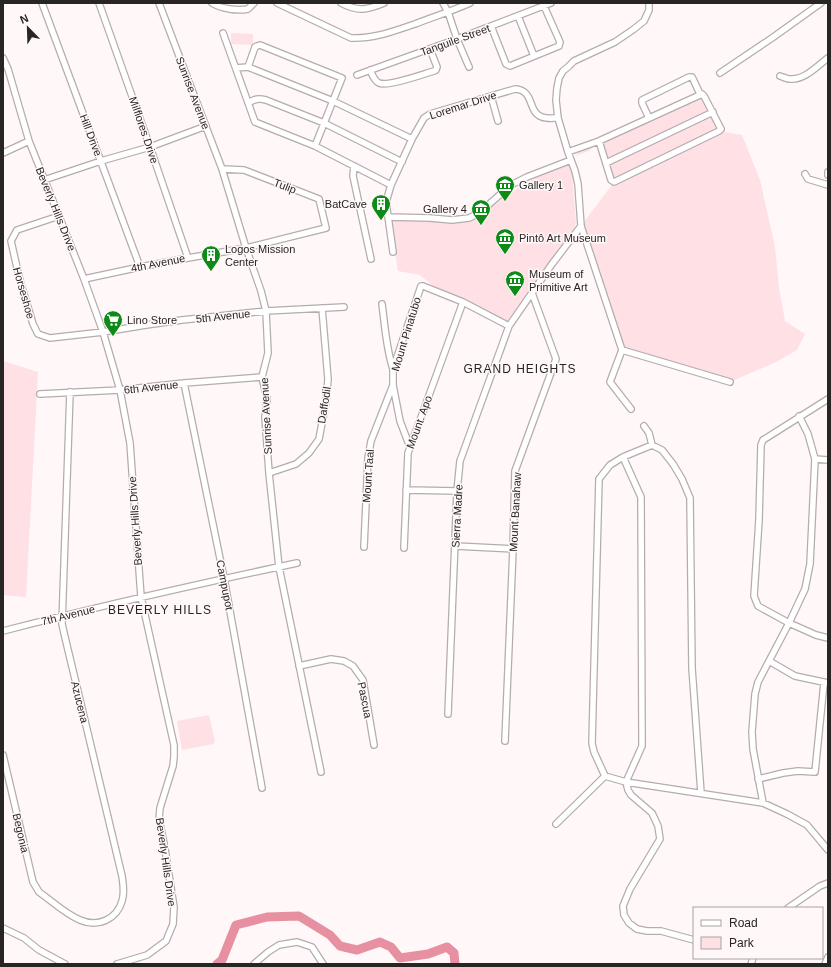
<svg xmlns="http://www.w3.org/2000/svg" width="831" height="967" viewBox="0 0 831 967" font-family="Helvetica,sans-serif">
<rect width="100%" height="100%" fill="#fff7f8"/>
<path fill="#fee0e5" d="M231,33L253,34V45L231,44Z
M704,96L719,131L742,135L760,180L775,247L779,288L785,321L805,334L797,350L776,362L730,382L622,350L581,226L615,181L606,163L599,141L589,151L575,156L584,147Z
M570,164L572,173L576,223L574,228L549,262L508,321L432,285L420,275L398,271L390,217L449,223V213L474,220L478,219L488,209L520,187L535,178Z
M3,361L38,372L26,597L3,595Z
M209,715L215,742L213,744L182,750L177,721Z"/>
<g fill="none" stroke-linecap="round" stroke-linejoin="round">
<path stroke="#e790a1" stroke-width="9" d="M217,964L222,960L236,925L267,917L299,916L330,935L340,946L357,950L380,942L391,947L400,958L428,954L447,947L454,953L455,964"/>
<g stroke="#b4acad" stroke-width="8">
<path id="minor" d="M42,3L140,267
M99,3L150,147L188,258
M159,3L222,169L246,248L261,291L266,311L268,353L262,377L267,399L265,417L269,473L279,567L321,772
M212,3C221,9 238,11 248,9L254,3
M277,3L351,38C374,39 394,31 415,24C433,17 452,11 470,3
M341,3C358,12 367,10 384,3
M443,3L448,12L457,39L469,67
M518,16L534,56
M491,26L506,64L510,66L559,46L560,42L544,6
M223,33L255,122L315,146L391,185
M3,58L8,69L29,141L84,279L103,332L120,390L130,443L141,597L174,745V757L173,766L160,808L159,819L165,849L174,907L173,924L166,941L147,955L117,964
M248,67L255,47L257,46L260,45L342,78L315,146
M236,68L248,67L333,101L412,139
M370,70C372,74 374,81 379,83C388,87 423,74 434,71L436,70L437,67L430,49
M720,73L772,38L821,3
M357,75L457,39L551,3
M780,76C783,77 787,79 790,79C805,80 817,66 828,58
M491,96L498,121
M248,103C255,99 258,98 266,100L324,123L402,162
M649,118L642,103V100L689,77H692L693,79L700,94
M568,152L599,141L702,94L704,96L721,129L719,131L614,182L611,180L599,141
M3,153L29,141
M606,163L713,112
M354,166L353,176L371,259
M828,172V175
M805,174L808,179L828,185
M44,180L101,161L150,147L206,126
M59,216L17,230L11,241L20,281L33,324L38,334L50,338L103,332L146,325L182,320L266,311L344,307
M388,217L430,218L452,220L469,218L479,213L511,185L527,177L571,160
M393,252L386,202L391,185L412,139L424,118L430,114L515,89C535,90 527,112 542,117C547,119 553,118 558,118
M84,279L140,267L188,258L246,248L326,228L319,199L244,170L222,169
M382,304C385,326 386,348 393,369
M622,350L581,226L578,184L575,171L568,152L558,118L556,100L557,88L559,78L563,71L568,67L574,61L615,42L634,29L644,21L649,10V3
M622,350L730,382
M622,350L610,382L631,409
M184,383L224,578L262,788
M40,394L120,390L184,383L262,377
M828,399L763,440L761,445L759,520L754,596L758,606L789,623L816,635L828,638
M644,426L649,433L652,445
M410,447L400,421L393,385V369L421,286H423L463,302L509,326
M623,457L641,497L642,738V746L626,782L628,790L631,795L652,813L658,826L660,839L630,889L623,906L624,915L629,923L637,929L647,931H661L694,940
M815,459L828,460
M269,473L296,464L309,453L319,439L326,402L328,379L322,308
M406,490L457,491
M455,546L513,549
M364,547L368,458L371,441L393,385
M404,548L408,453L463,302
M3,631C100,606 198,584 297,563
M769,661L795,676L828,683
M299,666L331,659L344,661L353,666L363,680L374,745
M448,714L457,491L460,461L509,326L552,264L581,226
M505,741L513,549L515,471L556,359L532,293
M3,755L33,882L39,892C52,901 65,914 80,920C98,928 117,919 122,901C125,892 123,884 122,876L64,633L62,624L70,392
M758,779L783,773L798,771L815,772L824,683
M701,793L692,668L690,498L682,479L673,464L662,450L652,445L623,457L610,465L599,479L592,743L594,752L605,776L626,782L763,803L787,814L807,825L828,850
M763,803L753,749L752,732L755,694L758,682L789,623L805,589L810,564L815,459L808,434L799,416
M556,824L605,776
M788,908L820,886L828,883
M3,928L24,938L39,950L65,964
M254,964L268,952L279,945L297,942L312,947L323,964
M751,964L753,958
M825,964L828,957"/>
</g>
<use href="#minor" stroke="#fff" stroke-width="5.5"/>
</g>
<defs>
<g id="museum-pin" transform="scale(1)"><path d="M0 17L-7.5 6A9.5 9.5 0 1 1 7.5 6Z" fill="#0d8b16" stroke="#fff7f8"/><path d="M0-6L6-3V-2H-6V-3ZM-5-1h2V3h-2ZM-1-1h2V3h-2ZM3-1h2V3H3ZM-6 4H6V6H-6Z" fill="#fff"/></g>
<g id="building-pin" transform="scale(1)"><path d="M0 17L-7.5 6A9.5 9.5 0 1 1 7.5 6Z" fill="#0d8b16" stroke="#fff7f8"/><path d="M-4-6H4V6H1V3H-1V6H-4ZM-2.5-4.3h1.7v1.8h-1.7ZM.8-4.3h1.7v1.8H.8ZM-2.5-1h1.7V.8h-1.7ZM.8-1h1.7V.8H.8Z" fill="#fff"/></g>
<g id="supermarket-pin" transform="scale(1)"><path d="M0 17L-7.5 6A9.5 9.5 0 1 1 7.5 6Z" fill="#0d8b16" stroke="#fff7f8"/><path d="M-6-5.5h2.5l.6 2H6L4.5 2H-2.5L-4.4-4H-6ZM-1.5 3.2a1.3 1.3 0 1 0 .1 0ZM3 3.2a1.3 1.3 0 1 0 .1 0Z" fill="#fff"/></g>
</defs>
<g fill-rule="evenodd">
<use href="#museum-pin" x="505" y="185"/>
<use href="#building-pin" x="381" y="204"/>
<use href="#museum-pin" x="481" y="209"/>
<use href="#museum-pin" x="505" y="238"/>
<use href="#building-pin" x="211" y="255"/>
<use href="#museum-pin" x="515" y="280"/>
<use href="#supermarket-pin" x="113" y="320"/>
</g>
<g text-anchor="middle" stroke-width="3" stroke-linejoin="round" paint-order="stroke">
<g font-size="11" fill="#282525" stroke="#fff7f8">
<text transform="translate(455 40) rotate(-20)" y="4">Tanguile Street</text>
<text transform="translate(193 93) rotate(69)" y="4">Sunrise Avenue</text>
<text transform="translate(463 105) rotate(-18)" y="4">Loremar Drive</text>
<text transform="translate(144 130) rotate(71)" y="4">Milflores Drive</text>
<text transform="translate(91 135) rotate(69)" y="4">Hill Drive</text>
<text transform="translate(285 186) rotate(21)" y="4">Tulip</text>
<text transform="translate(56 209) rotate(68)" y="4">Beverly Hills Drive</text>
<text transform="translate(158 263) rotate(-11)" y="4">4th Avenue</text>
<text transform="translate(24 293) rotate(74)" y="4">Horseshoe</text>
<text transform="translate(223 316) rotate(-6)" y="4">5th Avenue</text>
<text transform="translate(406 334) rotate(-73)" y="4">Mount Pinatubo</text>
<text transform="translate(151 387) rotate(-6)" y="4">6th Avenue</text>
<text transform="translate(324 405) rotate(-81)" y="4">Daffodil</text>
<text transform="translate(266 416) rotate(-93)" y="4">Sunrise Avenue</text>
<text transform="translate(419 422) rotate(-70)" y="4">Mount. Apo</text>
<text transform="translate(368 476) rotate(-86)" y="4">Mount Taal</text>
<text transform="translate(515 512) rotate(-87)" y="4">Mount Banahaw</text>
<text transform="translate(457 516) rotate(-87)" y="4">Sierra Madre</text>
<text transform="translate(135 521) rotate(-94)" y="4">Beverly Hills Drive</text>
<text transform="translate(225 585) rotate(79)" y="4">Campupot</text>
<text transform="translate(68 615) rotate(-14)" y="4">7th Avenue</text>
<text transform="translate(365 700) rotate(79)" y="4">Pascua</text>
<text transform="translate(80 702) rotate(76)" y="4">Azucena</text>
<text transform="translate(21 833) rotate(77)" y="4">Begonia</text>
<text transform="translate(166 862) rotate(82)" y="4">Beverly Hills Drive</text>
</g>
<g font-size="11" fill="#282525" stroke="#fff7f8" text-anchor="start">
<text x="519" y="189">Gallery 1</text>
<text x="367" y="208" text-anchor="end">BatCave</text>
<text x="467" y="213" text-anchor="end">Gallery 4</text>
<text x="519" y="242">Pintô Art Museum</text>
<text x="225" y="253">Logos Mission<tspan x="225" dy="13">Center</tspan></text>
<text x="529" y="278">Museum of<tspan x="529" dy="13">Primitive Art</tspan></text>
<text x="127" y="324">Lino Store</text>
</g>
<g font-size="12" letter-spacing="1" fill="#282525" stroke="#fff7f8">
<text x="520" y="373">GRAND HEIGHTS</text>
<text x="160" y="614">BEVERLY HILLS</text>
</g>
</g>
<rect width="831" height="967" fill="none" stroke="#282525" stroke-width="8"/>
<rect x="693" y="907" width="130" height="52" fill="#fff7f8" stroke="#a9a3a4"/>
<rect x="701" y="920" width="20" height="6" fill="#ffffff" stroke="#a9a3a4"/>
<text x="729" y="927" font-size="12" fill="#282525">Road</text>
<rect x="701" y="937" width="20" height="12" fill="#fee0e5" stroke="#a9a3a4"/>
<text x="729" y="947" font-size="12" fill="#282525">Park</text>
<g transform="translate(28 28) rotate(337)" stroke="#fff7f8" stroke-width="3" paint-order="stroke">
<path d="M0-3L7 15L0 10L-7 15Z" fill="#282525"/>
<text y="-6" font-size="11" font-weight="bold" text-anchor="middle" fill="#282525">N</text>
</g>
</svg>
